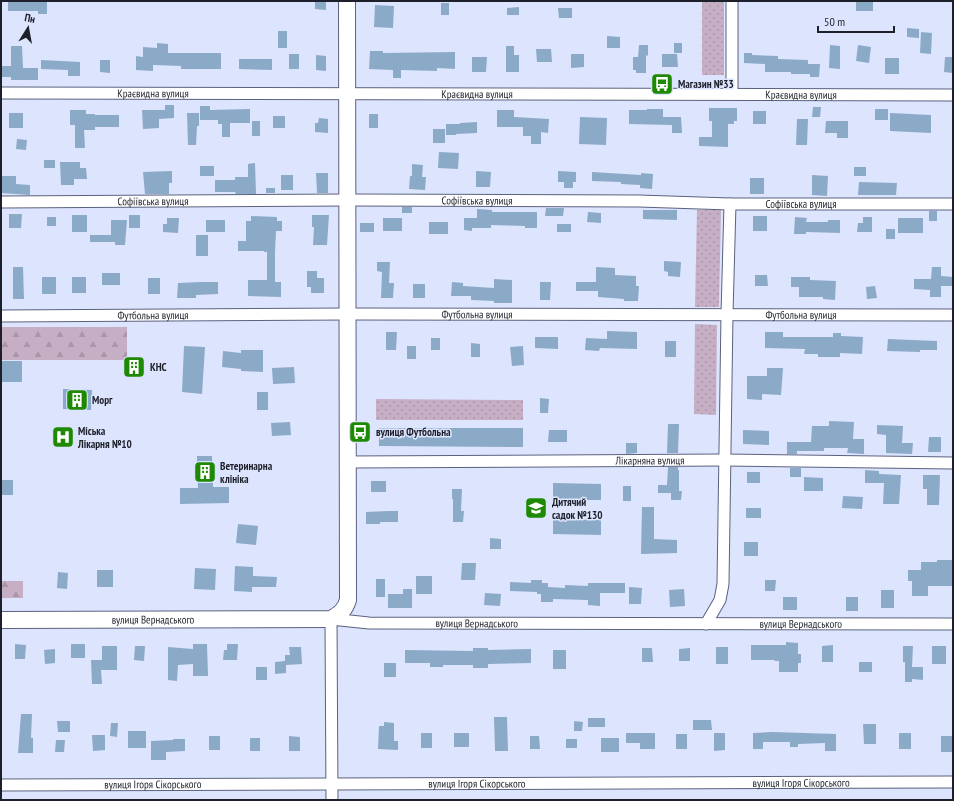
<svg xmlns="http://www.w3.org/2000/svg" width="954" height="801" viewBox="0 0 954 801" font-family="'PT Sans Narrow',sans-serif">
<defs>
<pattern id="grass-dots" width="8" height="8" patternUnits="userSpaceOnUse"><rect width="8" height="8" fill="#c6afc5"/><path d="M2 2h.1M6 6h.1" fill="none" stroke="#aa96a9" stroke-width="1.8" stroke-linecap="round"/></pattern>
<pattern id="forest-firs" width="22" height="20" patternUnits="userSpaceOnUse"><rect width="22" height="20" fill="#c6afc5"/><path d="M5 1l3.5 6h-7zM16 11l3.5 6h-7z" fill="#aa96a9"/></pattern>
</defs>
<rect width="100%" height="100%" fill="#dde4fe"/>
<path fill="url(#grass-dots)" d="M702,1H724V75H702Z
M697,210H721L719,307H695Z
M695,324L717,325L716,415L694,414Z
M376,399L523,400V420H376Z"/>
<path fill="url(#forest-firs)" d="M1,327H127V360H1Z
M1,581H23V598H1Z"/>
<path fill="#8baac8" d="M8,1H47V14H38V11H8Z
M315,1H326V10L315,9Z
M856,1H873V11H856Z
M441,3H449V15H441Z
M375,5L394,6L393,28L374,27Z
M519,7V15H507V8Z
M558,8H572V18H559Z
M907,28L919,29V38L907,37Z
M278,31H287V48H278Z
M921,32L932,33L931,54L920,53Z
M607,36L620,37V48H607Z
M157,43L168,44V53H221V69H181V66L153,65V71L136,70V56L143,57V47L157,48Z
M674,43H682V53H674Z
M639,45H648V56L646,55V73H636V70H633V57H638Z
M830,45L840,46V69L829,68Z
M858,45L871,47L869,63L856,61Z
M11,46H22L23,68H38V80H11V77H1V66H11Z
M506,46H514V55H519V72H506Z
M536,49H551L552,62H537Z
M370,51H383V53L455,52V69L437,68V71L401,70V78H393V70L369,69Z
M744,53H752V55L778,56V59L808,60V64H820L819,77H810V74H791V72H765V64L744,63Z
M289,54H299V69H289Z
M571,54H584V67L571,68Z
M662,54H677L678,67H662Z
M316,55L326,56V71L316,70Z
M472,57H487L486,72H472Z
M945,57H953V73L944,72Z
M885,58H899V74H885Z
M239,59H272V70L239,69Z
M41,60L80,62V76H68V70L41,69Z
M100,60H110V73L100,72Z
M165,105H174V118L159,119V128L143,129L142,110H165Z
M200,106H210V110L250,109V123H230V137H222V124H218V120H200Z
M813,107H821L820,117H812Z
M709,108H737V121H734V124H728V147L699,146V137H712V121H709Z
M647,109H663V117H681L682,133H672V125L629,124V110H647Z
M875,109H888V120H875Z
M70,110H86V114H95V115H119V127H95V130H84L85,148H75V125H70Z
M497,110H514V117L549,119L548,133L541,132V144H531V136H523V127H497Z
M753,111H766V124H753Z
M9,113H23V128H9Z
M187,113H199V126H197L196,145H188Z
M890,113L931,115V133L890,131Z
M369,114H378V128H369Z
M273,116H285V128H273Z
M580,117L607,118L606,145L579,144Z
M319,118L328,119V133L315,132V123H318Z
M797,119H808L807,145H796Z
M252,121H260V136H252Z
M826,121H848V138H837V133H825Z
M477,122V133L456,134V135H446V124H460V123Z
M433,129H445V143H433Z
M17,139L27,140L26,150L16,149Z
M439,152L459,153L458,169L438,168Z
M44,160H55V168H44Z
M60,162H80V168H86L87,179H74V185H61Z
M255,163L256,194H236L235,192H215V180H235V177H248V164Z
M412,164L423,165L422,177H426L425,190L409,189L410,176H412Z
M200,166H214V176H200Z
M854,167H866V176H854Z
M172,171V183H169V194H145L143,172Z
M476,171L491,172L490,187H476Z
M558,171L576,172V182H573V188H564V182H558Z
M592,172L641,175V173L653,174L652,189L640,188V185L621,184V182L592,181Z
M316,173H328V193H317Z
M281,175H293V190H281Z
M812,175L828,176L827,196L812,195Z
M2,176H16V184L30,185V195L1,193Z
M750,178H764V194H750Z
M859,182L897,183L896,195H858Z
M266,188H275V193H266Z
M402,207H412V213H402Z
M546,208H564L563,216H545Z
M477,209L492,210V212H537V228H525V226L491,225V228H472V231L464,230V218H477Z
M643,210H677V220L643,219Z
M929,211H937V221H929Z
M588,212L601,213V223L587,222Z
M9,214H22L21,228H9Z
M72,215H87V232H72Z
M129,215H140V228H129Z
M312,215H329L327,245H313L314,227H312Z
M251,216L277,217V221H282V231H276L275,252V282H281V297L248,296V280H267V252H264V251H238V241H246V221H251Z
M753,216H767V231H753Z
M47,217H56V226H47Z
M795,217L807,218L806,222H828V220H840V233L806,232V234H794Z
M863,217H872V232H857L858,223H863Z
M167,218H179L178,233L163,232V224H167Z
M383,218H402V231H383Z
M898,218H923V233H898Z
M111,220H127L125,245H115V242H90V235H111Z
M206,220H225V232H206Z
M429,222H448V234H429Z
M360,223H374V232H360Z
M557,224H571V232H557Z
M886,229H895V239H886Z
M196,235H208V256H196Z
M664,261L681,262L680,277L668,276V272L664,271Z
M377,262H390L389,283H394L393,298H381L382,272L377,271Z
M13,267H23L24,299H13Z
M596,267L615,268V275L636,276V286H639L638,301H624V299L598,297V291H576V282H596Z
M932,267H941V276L953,277V286H941V297H930V290L914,289V279H931Z
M307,271H317V278H324V293H311V287H307Z
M102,273H120V285H102Z
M755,275H767L768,286H755Z
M42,277H56V294H42Z
M72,277H86V293H72Z
M791,277H810V280L836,281L835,300L823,299V297H799V287H791Z
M148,278H160V294H148Z
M494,279L512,280V303H494V301L471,300V296H451L452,282L463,283V286L494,288Z
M202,282H218V294L196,295V298H177L178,283Z
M540,282H551L550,300H540Z
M413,284H425V298H413Z
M875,286L877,298L867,299L866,287Z
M607,331L637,332V349L600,348L599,351L585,350L586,338L607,339Z
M386,332H397L396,350H386Z
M765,332H783V337H833V333H841V336L863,337L862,354L840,353V357H818V354H804L805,349L765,348Z
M535,337H558V349L535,348Z
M431,338H440V350H431Z
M888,339L937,341V350H920V352L887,351Z
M665,341H676V357H665Z
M471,343L480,344V357H471Z
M184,346L205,347L202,394L182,392Z
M407,346H416V359H407Z
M523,346L524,365L512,366L510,347Z
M241,350H263V372L241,371V369L222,367L223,351L241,353Z
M128 367a6 6 0 1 1 12 0a6 6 0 1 1-12 0Z
M1,361H22V382H1Z
M294,367L295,383L273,384L272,368Z
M767,368H783L781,395L762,394V400L747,399V376H767Z
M63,389L92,390L91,410L63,409Z
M257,392H268V410H257Z
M540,398L549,399L548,413H540Z
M829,421L854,422L853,439H864V454L847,453L848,448H824V451H797V454H787V442H811L812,426H829Z
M290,422L291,435L272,436L271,423Z
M668,424H679L678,453H667Z
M877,425L903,426L902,443H913L912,454L886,453V435L877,434Z
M379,428H523V447L379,446Z
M549,430H567V442H548Z
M743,430L769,431V445L743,444Z
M929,437H941V452H928Z
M626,443H637V453L626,454Z
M197,456H212L213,487H229V503L180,504V488H198Z
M668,467H678V470H679V491H682L681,500H671V493H658V485H667Z
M790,468H801V477H790Z
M865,470L879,471V474L901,475L899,504H883L884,483H865Z
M747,472H760V483H747Z
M923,475H940L939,505H927V489H923Z
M804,477L823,478V491H804Z
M1,480H13V495H1Z
M371,481H386V492H371Z
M553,483L601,484V500H553Z
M623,486H631V501H623Z
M452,489H462L461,511H464L463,522H453V499H452Z
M843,496L863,497L862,509L842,508Z
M642,507H654V539L677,540V553L641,554Z
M746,508H761V518H746Z
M388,511H398V522H380V524H366V512Z
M553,519L601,520V535L553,534Z
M238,524L258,526L256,545L236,543Z
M490,538L501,539V549H490Z
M744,542H758V556H744Z
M937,560H953V586H928V596H912V581H908V570H921V562H937Z
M462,563H476L475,580H461Z
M235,566L253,567V576L277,577L276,587H252V592L234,591Z
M195,568L216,569L215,590L194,589Z
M97,570H113V587H97Z
M58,572L68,573L67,589L57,588Z
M416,576H432V594H416Z
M376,579H385V597H376Z
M531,580H542V583H548V587L565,588V585L588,586V583H625V593H600V606L588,605V600L553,599V602H541V594H537V592L510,591V582L531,583Z
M765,580H776L775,591H765Z
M629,587L642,588L641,604H629Z
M403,589H412V608H388V594H403Z
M684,589L685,606L670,607L669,590Z
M881,590H894V608H881Z
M485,593L501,594L500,606L484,605Z
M783,597H797V610H783Z
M846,597H858V611H846Z
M786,642L798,643V654H801V663H798V672H779V661H774L775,660H751V645H786Z
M15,644L26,645L25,659H15Z
M71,644H85V658H71Z
M193,644H207L208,676H193V664L178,665L177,681L168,680V647L193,649Z
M227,644H238L237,660H223L224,650H227Z
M833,645V662H822V646Z
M102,646H117V670H101L102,684H92L91,660H102Z
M135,646H145L144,661L134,660Z
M903,646H913L912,667H923V680L912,679V682H905V662H903Z
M932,646H946V664H932Z
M289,647H301L302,664L286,665V673L275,674V662L285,661V655H290Z
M716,647H728V664H716Z
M473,648H488V650L531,649V663L488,664V668H473V665H443V667H430V663H405V650L473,651Z
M642,648H652L653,662H642Z
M690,648V661H679V649Z
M55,649V663L45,664L44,650Z
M553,650H566V669H553Z
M859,662H872V672H859Z
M384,663H396V677H384Z
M256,667H267V680H256Z
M21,714H32L31,738H33V753H18Z
M494,717H507L508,751H495Z
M588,718H605V727H588Z
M693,720H711L712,730H693Z
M57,721H70V732H58Z
M574,721L583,722L582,731H574Z
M384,722L394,723V741H398V750L378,749L379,726H384Z
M111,723H118L117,737L110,736Z
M863,724H876V744H864Z
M128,731H146V748H128Z
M772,732L836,734V751H825V743L798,744V747H790V742H763V749H753V733Z
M421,733H432V748H421Z
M454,733H469V747H454Z
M626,733H655V749H640V743H626Z
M714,733H725V750L714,751Z
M899,733H911V749H899Z
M676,734H687V749H676Z
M92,735H105V750L93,751Z
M209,736H220V750H209Z
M289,736L300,737V751H289Z
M530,736H539L540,749H530Z
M941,736H953V752H941Z
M250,738H260V751H250Z
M601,738H619V752H601Z
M173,739H185V751L166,752V760H151V741L173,740Z
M566,739H577V748H566Z
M56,740H65L64,752H55Z"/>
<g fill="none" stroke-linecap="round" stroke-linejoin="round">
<g stroke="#5b627e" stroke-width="13">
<g id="street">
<path d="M732,1V94"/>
<path id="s1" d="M1,93L953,95"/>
<path id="s2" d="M1,202L348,200L639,201L730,204H953"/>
<path id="s3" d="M1,316L348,314L953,315"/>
<path id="s4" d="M347,462L724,460L953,463"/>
<path d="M706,624L720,600L723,584L727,314L730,204"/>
<path id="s5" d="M1,785C318,783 636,784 953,782"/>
<path id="s6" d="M332,800L331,619L369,623L953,624"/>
</g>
</g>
<g stroke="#5b627e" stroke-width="18">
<g id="secondary">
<path id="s7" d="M1,620L331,619C340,614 345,610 348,600L347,1"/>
</g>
</g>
<use href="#street" stroke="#fff" stroke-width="11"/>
<use href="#secondary" stroke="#fff" stroke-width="16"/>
</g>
<defs>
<g id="bus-square" transform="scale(1.15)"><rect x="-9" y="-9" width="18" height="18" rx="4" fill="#1e8902" stroke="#dde4fe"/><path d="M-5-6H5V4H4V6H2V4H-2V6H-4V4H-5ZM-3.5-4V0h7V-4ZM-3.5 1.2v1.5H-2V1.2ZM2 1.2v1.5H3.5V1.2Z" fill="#fff"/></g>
<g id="building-square" transform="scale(1.15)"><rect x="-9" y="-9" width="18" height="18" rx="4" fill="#1e8902" stroke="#dde4fe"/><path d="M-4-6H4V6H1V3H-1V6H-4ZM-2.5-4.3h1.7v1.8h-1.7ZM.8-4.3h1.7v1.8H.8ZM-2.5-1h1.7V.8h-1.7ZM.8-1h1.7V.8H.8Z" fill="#fff"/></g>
<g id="hospital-square" transform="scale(1.15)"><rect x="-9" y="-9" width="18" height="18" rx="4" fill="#1e8902" stroke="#dde4fe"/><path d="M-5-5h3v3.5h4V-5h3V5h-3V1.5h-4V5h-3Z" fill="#fff"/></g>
<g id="school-square" transform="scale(1.15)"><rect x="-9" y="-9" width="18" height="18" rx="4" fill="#1e8902" stroke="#dde4fe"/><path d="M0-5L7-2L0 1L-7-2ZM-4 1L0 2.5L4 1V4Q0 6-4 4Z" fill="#fff"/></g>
</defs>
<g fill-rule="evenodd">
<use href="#bus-square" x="662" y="84"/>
<use href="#building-square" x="134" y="367"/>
<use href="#building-square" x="77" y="400"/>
<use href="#bus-square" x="360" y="432"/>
<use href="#hospital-square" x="63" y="437"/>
<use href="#building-square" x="205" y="472"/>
<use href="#school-square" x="536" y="508"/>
</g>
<g text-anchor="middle" stroke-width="3" stroke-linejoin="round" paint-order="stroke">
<g font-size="11" font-weight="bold" fill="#1d202b" stroke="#dde4fe" text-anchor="start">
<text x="678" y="88">Магазин №33</text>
<text x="150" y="371">КНС</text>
<text x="92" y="404">Морг</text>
<text x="78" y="435">Міська<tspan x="78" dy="13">Лікарня №10</tspan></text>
<text x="376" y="436">вулиця Футбольна</text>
<text x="220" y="470">Ветеринарна<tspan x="220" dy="13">клініка</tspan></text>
<text x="552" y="506">Дитячий<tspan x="552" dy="13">садок №130</tspan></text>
</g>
<g font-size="11" fill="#1d202b" stroke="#dde4fe">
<text dy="4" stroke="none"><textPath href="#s1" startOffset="152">Краєвидна вулиця</textPath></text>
<text dy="4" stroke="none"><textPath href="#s1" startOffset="476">Краєвидна вулиця</textPath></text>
<text dy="4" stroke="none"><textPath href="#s1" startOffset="800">Краєвидна вулиця</textPath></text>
<text dy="4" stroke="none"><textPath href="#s2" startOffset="476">Софіївська вулиця</textPath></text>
<text dy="4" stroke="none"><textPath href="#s2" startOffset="152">Софіївська вулиця</textPath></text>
<text dy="4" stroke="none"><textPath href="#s2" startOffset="800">Софіївська вулиця</textPath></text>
<text dy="4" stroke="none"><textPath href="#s3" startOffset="476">Футбольна вулиця</textPath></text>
<text dy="4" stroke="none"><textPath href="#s3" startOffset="152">Футбольна вулиця</textPath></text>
<text dy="4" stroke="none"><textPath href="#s3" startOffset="800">Футбольна вулиця</textPath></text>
<text dy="4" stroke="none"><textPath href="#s4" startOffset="303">Лікарняна вулиця</textPath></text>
<text dy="4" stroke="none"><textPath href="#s7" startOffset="152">вулиця Вернадського</textPath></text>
<text dy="4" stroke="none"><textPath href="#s6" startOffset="327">вулиця Вернадського</textPath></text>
<text dy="4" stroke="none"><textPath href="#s6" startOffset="651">вулиця Вернадського</textPath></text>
<text dy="4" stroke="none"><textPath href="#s5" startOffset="800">вулиця Ігоря Сікорського</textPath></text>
<text dy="4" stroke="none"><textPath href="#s5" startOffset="152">вулиця Ігоря Сікорського</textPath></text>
<text dy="4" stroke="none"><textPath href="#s5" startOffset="476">вулиця Ігоря Сікорського</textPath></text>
</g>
</g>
<rect width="954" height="801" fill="none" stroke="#1d202b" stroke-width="4"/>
<g transform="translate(28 28) rotate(11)" stroke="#dde4fe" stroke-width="3" paint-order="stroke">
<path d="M0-3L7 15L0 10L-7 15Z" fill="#1d202b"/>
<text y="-6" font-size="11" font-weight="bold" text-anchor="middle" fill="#1d202b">Пн</text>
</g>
<path d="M818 26v6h76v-6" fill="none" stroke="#1d202b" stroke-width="2"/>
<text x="824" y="26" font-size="12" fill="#1d202b" stroke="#dde4fe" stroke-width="3" paint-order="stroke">50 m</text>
</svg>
